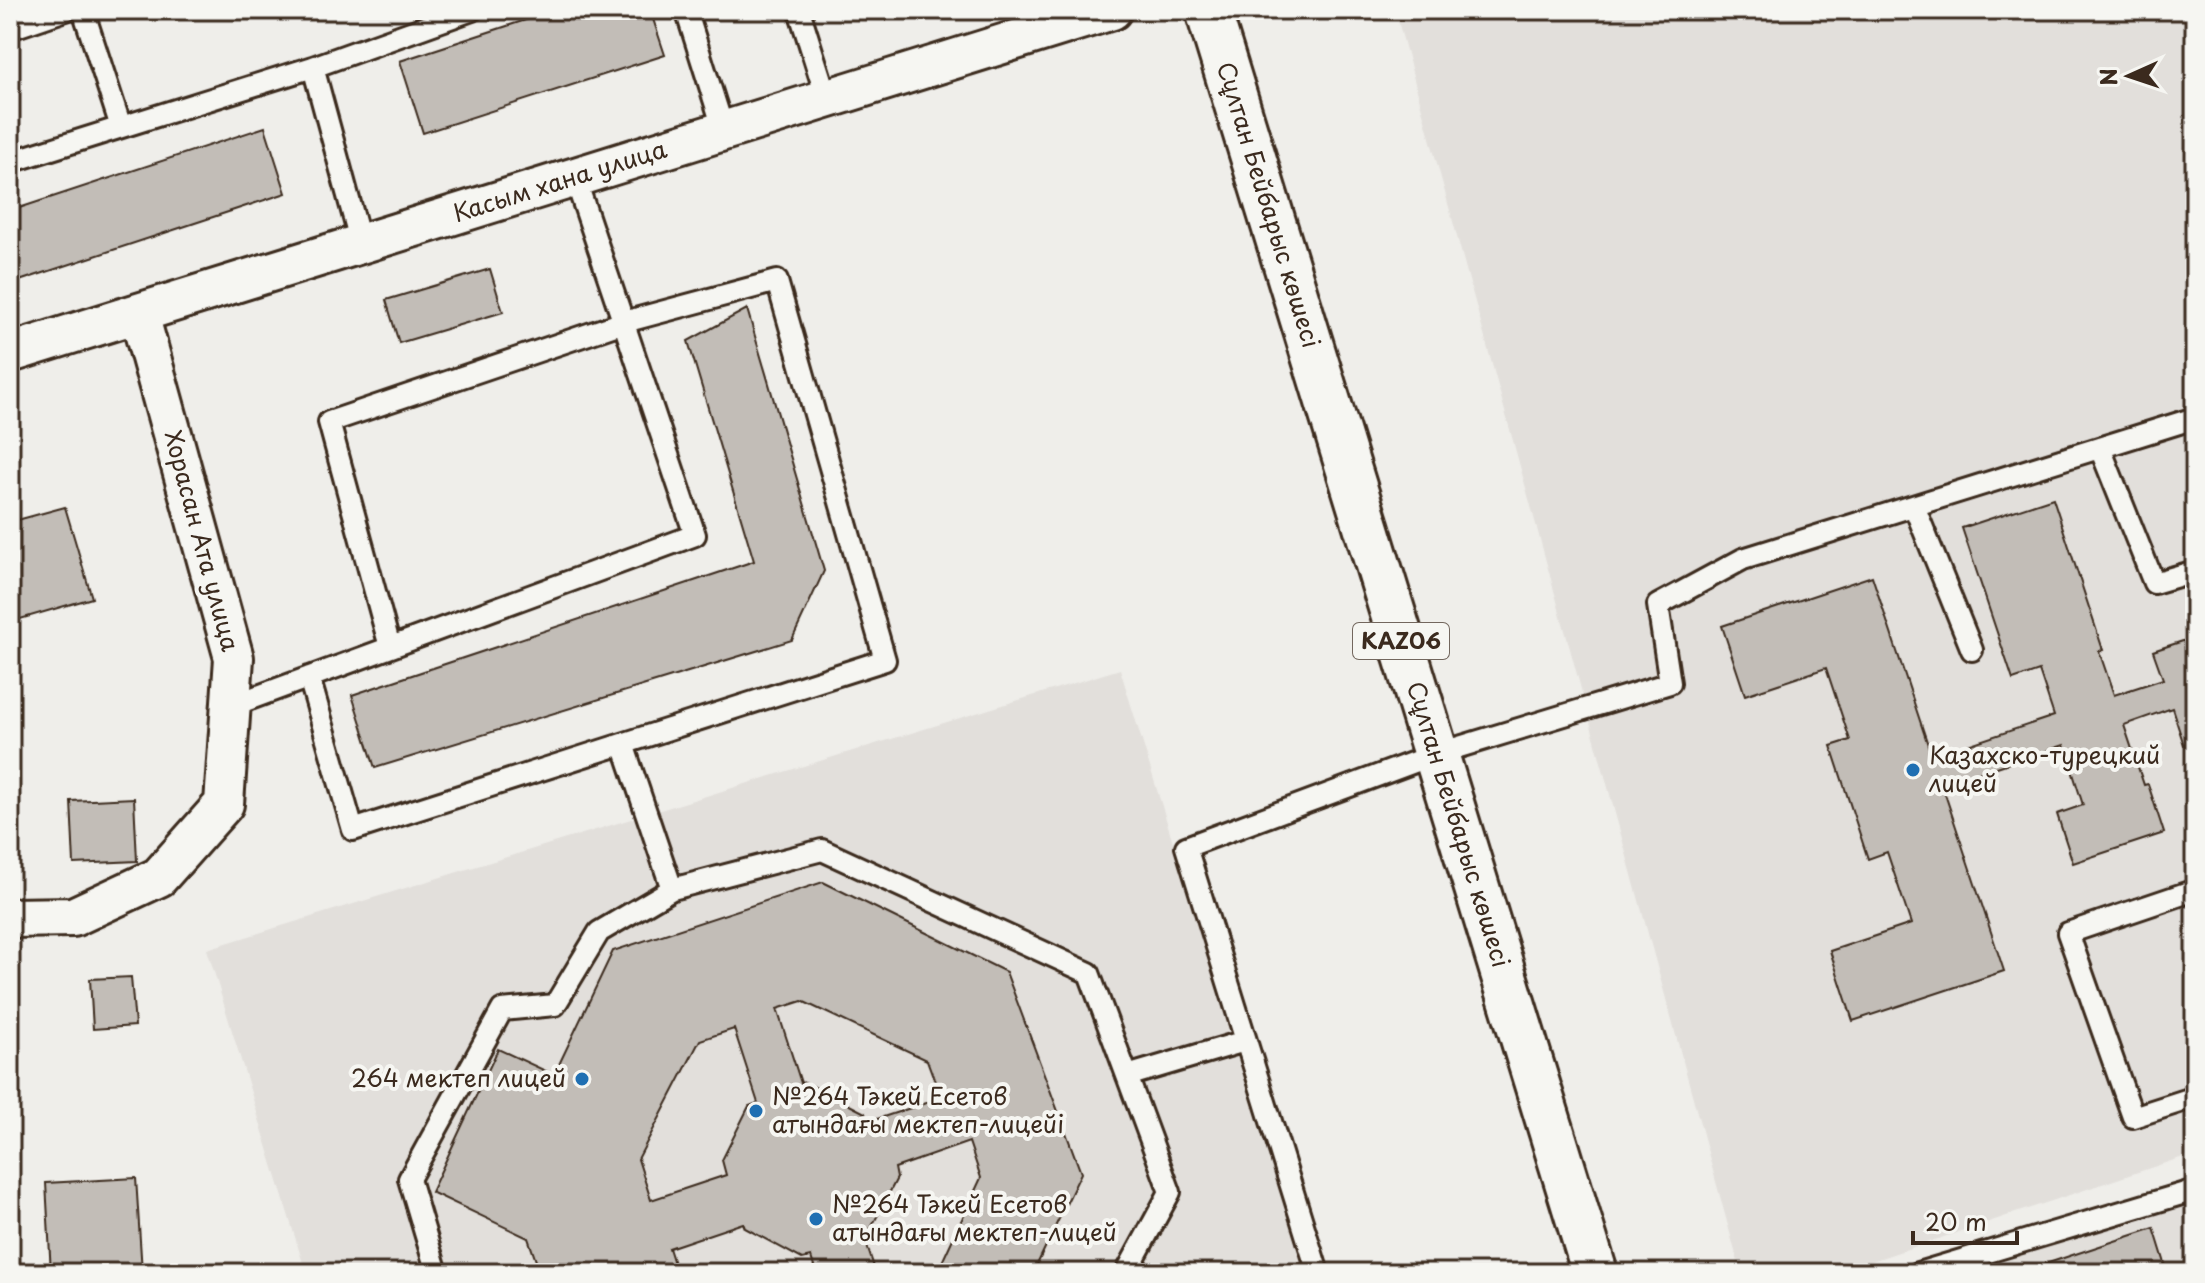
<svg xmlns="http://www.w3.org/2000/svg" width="2205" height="1283" viewBox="0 0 2205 1283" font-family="'Playpen Sans',sans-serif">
<rect width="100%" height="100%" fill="#efeeea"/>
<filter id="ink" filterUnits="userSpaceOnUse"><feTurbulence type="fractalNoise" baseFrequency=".0125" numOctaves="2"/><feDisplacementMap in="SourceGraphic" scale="16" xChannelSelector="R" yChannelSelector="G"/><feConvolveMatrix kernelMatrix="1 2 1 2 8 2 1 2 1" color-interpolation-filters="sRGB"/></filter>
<g filter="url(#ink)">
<path fill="#e2dfdb" d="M1395,10H2195V1153L1836,1273H1741Z
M1120,669L1305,1273H306L207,949Z
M2195,1197V1273H1966Z"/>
<path fill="#c2bdb7" stroke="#3b2a1e" stroke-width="2" fill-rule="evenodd" d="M546,10H650L665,55L423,133L400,61L547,13Z
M265,127L286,193L10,284V211Z
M490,269L503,312L399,343L386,300Z
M747,309L824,571L792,640L375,768L352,695L754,561L688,341Z
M2053,498L2103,650L2099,651L2114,695L2163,679L2153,651L2195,637V741L2184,745L2172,708L2124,725L2144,785L2148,784L2164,833L2073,863L2057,814L2083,805L2064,745L1942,785L2004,971L1853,1021L1830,951L1911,924L1887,852L1868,859L1831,746L1850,740L1826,668L1745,695L1722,626L1872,576L1932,757L2054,716L2039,671L2013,680L1962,528Z
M65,507L92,598L10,622V522Z
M134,798L137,861L74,864L71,801Z
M823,882L1006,972L1081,1173L1033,1273H937L981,1178L969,1142L895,1168L897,1178L867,1236L864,1237L876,1273H816L811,1257L802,1259L745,1228L743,1223L669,1248L677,1273H530L536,1261L528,1238L431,1192L498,1049L554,1075L613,951ZM802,1001L927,1060L941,1098L868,1122L865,1113L805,1082L801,1083L777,1009ZM734,1029L758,1103L749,1106L722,1160L726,1175L651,1200L638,1159L700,1040Z
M131,977L135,1026L93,1029L90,979Z
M136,1178L142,1272L51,1273L46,1183Z
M2154,1228L2168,1273H2018Z"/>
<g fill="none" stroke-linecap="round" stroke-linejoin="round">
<g stroke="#3b2a1e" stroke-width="26">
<path id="service" d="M83,10L121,127
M686,10L724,131
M799,10L827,99
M10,29L66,10
M10,162L313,67
M361,244L313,67L472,10
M2100,448L2154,583L2195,571
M1914,506L1972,650
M309,677L353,830L885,660L777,281L624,322L329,422L390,647
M231,706L695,535L575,178
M623,744L672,889
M2195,890L2068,933L2133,1117L2195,1097
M1127,1076L1245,1041
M437,1273L409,1179L502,1010L555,1005L599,932L672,889L822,850L1089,973L1170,1192L1126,1273
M1318,1273L1186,847L1436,754L1670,683L1658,605L1743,559L2195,418
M1918,1273L2195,1190"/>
</g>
<g stroke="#3b2a1e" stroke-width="44">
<g id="minor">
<path id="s1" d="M10,353L1112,10"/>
<path d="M10,918L73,917L159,877L224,804L234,658L139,314"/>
</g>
</g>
<g stroke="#3b2a1e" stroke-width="50">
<g id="primary">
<path id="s2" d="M1208,10L1595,1273"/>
</g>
</g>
<use href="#service" stroke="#f6f6f2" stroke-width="20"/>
<use href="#minor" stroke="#f6f6f2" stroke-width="38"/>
<use href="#primary" stroke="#f6f6f2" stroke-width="44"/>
</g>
</g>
<g fill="#1f6fb2" stroke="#f6f6f2" stroke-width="3">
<circle cx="1913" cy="770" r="8"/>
<circle cx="582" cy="1079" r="8"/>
<circle cx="756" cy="1111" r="8"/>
<circle cx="816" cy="1219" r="8"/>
</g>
<g text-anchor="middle" stroke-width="8" stroke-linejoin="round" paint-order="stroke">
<rect fill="#f6f6f2" stroke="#73675e" stroke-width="2" x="1353" y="623" width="96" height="36" rx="6"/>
<g font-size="22" font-weight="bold" fill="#3b2a1e">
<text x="1401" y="649">KAZ06</text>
</g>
<g font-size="24" fill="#3b2a1e" stroke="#f6f6f2">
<text dy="8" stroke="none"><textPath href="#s1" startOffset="576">Касым хана улица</textPath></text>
<text dy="8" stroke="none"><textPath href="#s2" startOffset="204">Сұлтан Бейбарыс көшесі</textPath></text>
<text transform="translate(201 541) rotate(75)" y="8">Хорасан Ата улица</text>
<text dy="8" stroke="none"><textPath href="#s2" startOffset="852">Сұлтан Бейбарыс көшесі</textPath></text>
</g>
<g font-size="24" fill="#3b2a1e" stroke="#f6f6f2" text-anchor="start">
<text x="1929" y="764">Казахско-турецкий<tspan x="1929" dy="28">лицей</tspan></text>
<text x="566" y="1087" text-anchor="end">264 мектеп лицей</text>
<text x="772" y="1105">№264 Тәкей Есетов<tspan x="772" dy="28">атындағы мектеп-лицейі</tspan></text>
<text x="832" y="1213">№264 Тәкей Есетов<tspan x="832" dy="28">атындағы мектеп-лицей</tspan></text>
</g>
</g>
<rect width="2205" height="1283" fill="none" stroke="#f6f6f2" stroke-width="40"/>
<rect x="20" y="20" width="2165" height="1243" fill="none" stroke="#3b2a1e" stroke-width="3" filter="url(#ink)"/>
<g transform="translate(2129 76) rotate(267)" stroke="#f6f6f2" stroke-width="6" paint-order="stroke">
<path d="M0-6L14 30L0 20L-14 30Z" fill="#3b2a1e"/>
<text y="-12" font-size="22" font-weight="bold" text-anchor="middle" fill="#3b2a1e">N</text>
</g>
<path d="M1913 1231v12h104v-12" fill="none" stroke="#3b2a1e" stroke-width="4"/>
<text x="1925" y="1231" font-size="24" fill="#3b2a1e" stroke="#f6f6f2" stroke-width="6" paint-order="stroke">20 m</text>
</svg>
